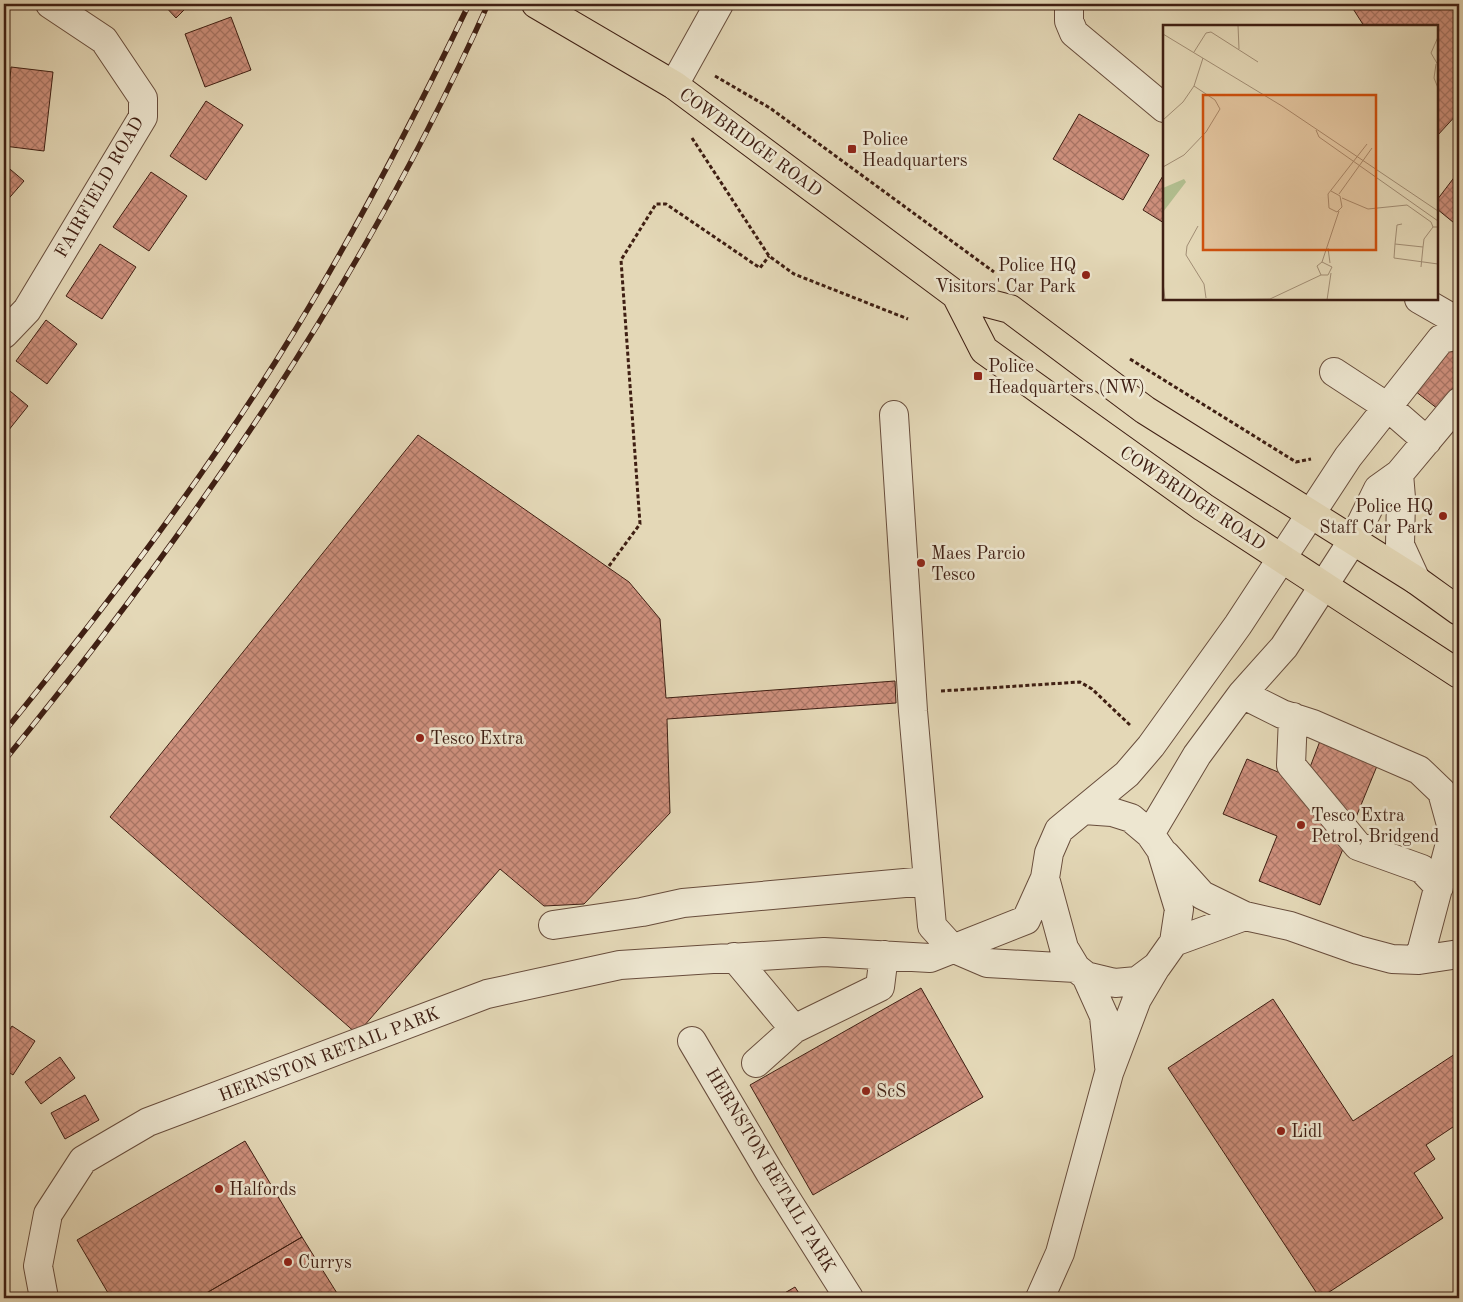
<svg xmlns="http://www.w3.org/2000/svg" width="1463" height="1302" viewBox="0 0 1463 1302" font-family="'Old Standard TT',serif">
<defs>
<pattern id="building-cross-hatch" width="8" height="8" patternUnits="userSpaceOnUse" patternTransform="scale(1.25)"><rect width="8" height="8" fill="#ce907d"/><path d="M0 0l8 8M0 8l8-8" fill="none" stroke="#a97565"/></pattern>
</defs>
<rect width="100%" height="100%" fill="#e4d8b7"/>
<filter id="stains"><feTurbulence type="fractalNoise" baseFrequency=".004" numOctaves="4"/><feColorMatrix values="0 0 0 0 .2 0 0 0 0 .09 0 0 0 0 .02 0 0 0 .5 -.17"/></filter>
<radialGradient id="worn" r=".72"><stop offset=".6" stop-color="#630" stop-opacity="0"/><stop offset="1" stop-color="#630" stop-opacity=".3"/></radialGradient>
<path fill="url(#building-cross-hatch)" stroke="#3f1f13" d="M163,4H190L176,18Z
M1350,4H1459V112L1437,136V26H1364Z
M231,17L251,70L205,87L185,34Z
M11,67L53,72L44,151L4,146Z
M206,101L243,125L206,180L170,156Z
M1079,114L1149,155L1123,200L1053,159Z
M4,164L24,181L4,204Z
M1459,171V227L1437,209V200Z
M151,172L187,196L149,251L113,227Z
M1164,174V223L1143,210Z
M100,244L136,267L102,319L66,296Z
M46,320L77,344L47,384L16,361Z
M1445,344L1459,355V392L1443,413L1410,387Z
M4,386L28,406L4,436Z
M418,435L629,582L660,619L666,698L895,681L896,703L667,719L670,813L584,904L544,906L500,869L357,1034L110,817Z
M1320,741L1377,766L1320,905L1259,881L1277,836L1223,814L1247,759L1304,783Z
M921,988L983,1097L813,1195L750,1085Z
M1273,999L1353,1121L1455,1054L1459,1060V1123L1426,1145L1435,1159L1414,1173L1443,1218L1320,1298L1168,1068Z
M12,1026L35,1041L13,1075L4,1069V1038Z
M60,1057L75,1078L41,1104L25,1082Z
M85,1095L99,1120L65,1139L51,1113Z
M245,1141L302,1237L198,1298H111L77,1240Z
M302,1237L340,1298H198L215,1288Z
M795,1287L802,1298H776Z"/>
<g fill="none" stroke-linecap="round" stroke-linejoin="round">
<g stroke="#684d3c" stroke-width="30">
<path id="minor" d="M1069,4V21L1074,33L1164,108
M674,85L719,4
M1419,299L1459,322
M4,334L27,310L143,117V98L104,40L50,4
M1334,372L1389,408L1427,441
M894,415L913,711L932,926L952,948L987,963L1076,968
M1399,474L1401,498L1400,545L1416,580
M1242,694L1282,714L1313,724L1419,770L1442,792L1453,832L1419,960
M1293,717L1291,765L1358,846L1422,869L1439,887
M1084,810L1112,812L1131,818L1150,834L1161,850L1179,909L1174,942L1157,966L1137,981L1115,983L1086,976L1076,968L1064,948L1045,878L1049,853L1059,830L1127,774L1151,746L1238,625L1348,457L1441,339L1459,335
M1150,834L1197,755L1242,694L1284,647L1353,540L1378,489L1399,474L1459,402
M1166,855L1202,895L1245,916L1290,926L1358,950L1392,959L1419,960L1459,954
M553,925L642,912L683,903L927,881
M1174,942L1245,916
M734,957L794,1029
M1086,976L1104,1016L1109,1066
M692,1041L770,1173L849,1298
M756,1063L794,1029L880,987L884,955
M44,1298L38,1266L48,1214L83,1160L148,1122L487,994L620,965L824,952L930,958L1026,920L1045,878
M1040,1298L1060,1253L1109,1073L1137,999L1156,967"/>
</g>
<g stroke="#3f1f13" stroke-width="30">
<path id="major" d="M536,4L674,85L956,295L1010,309L1145,410L1416,580L1459,611
M956,295L984,350L1203,507L1459,674"/>
</g>
<path stroke="#3f1f13" stroke-width="3" stroke-dasharray="4 2.5" stroke-linecap="butt" d="M715,76L770,108L994,272
M692,138L769,256L794,274L908,319
M1130,359L1296,462L1311,459
M609,566L640,524L621,260L656,204H666L760,268L769,256
M941,691L1080,682L1092,689L1131,726"/>
<use href="#minor" stroke="#ede6d0" stroke-width="28"/>
<use href="#major" stroke="#e4d8b7" stroke-width="28"/>
<g stroke="#3f1f13" stroke-width="5.5">
<path id="rail" d="M4,732C109,603 211,469 297,327C361,222 416,114 469,4
M4,761C194,528 365,279 488,4"/>
</g>
<use href="#rail" stroke="#ede6d0" stroke-width="4" stroke-dasharray="11" stroke-linecap="butt"/>
</g>
<g fill="#8f2418" stroke="#ede6d0" stroke-width="2">
<rect x="847" y="144" width="10" height="10" rx="2.5"/>
<circle cx="1086" cy="275" r="5"/>
<rect x="973" y="371" width="10" height="10" rx="2.5"/>
<circle cx="1443" cy="516" r="5"/>
<circle cx="921" cy="563" r="5"/>
<circle cx="420" cy="738" r="5"/>
<circle cx="1301" cy="825" r="5"/>
<circle cx="866" cy="1091" r="5"/>
<circle cx="1281" cy="1131" r="5"/>
<circle cx="219" cy="1189" r="5"/>
<circle cx="288" cy="1262" r="5"/>
</g>
<g text-anchor="middle" stroke-width="5" stroke-linejoin="round" paint-order="stroke">
<g font-size="18" fill="#3f1f13" stroke="#ede6d0" text-anchor="start">
<text x="862" y="145">Police<tspan x="862" dy="21">Headquarters</tspan></text>
<text x="1076" y="271" text-anchor="end">Police HQ<tspan x="1076" dy="21">Visitors' Car Park</tspan></text>
<text x="988" y="372">Police<tspan x="988" dy="21">Headquarters (NW)</tspan></text>
<text x="1433" y="512" text-anchor="end">Police HQ<tspan x="1433" dy="21">Staff Car Park</tspan></text>
<text x="931" y="559">Maes Parcio<tspan x="931" dy="21">Tesco</tspan></text>
<text x="430" y="744">Tesco Extra</text>
<text x="1311" y="821">Tesco Extra<tspan x="1311" dy="21">Petrol, Bridgend</tspan></text>
<text x="876" y="1097">ScS</text>
<text x="1291" y="1137">Lidl</text>
<text x="229" y="1195">Halfords</text>
<text x="298" y="1268">Currys</text>
</g>
<g font-size="18" fill="#3f1f13" stroke="#ede6d0">
<text transform="translate(751 142) rotate(36)" y="6">COWBRIDGE ROAD</text>
<text transform="translate(99 187) rotate(-60)" y="6">FAIRFIELD ROAD</text>
<text transform="translate(1193 498) rotate(34)" y="6">COWBRIDGE ROAD</text>
<text transform="translate(329 1054) rotate(-21)" y="6">HERNSTON RETAIL PARK</text>
<text transform="translate(771 1170) rotate(59)" y="6">HERNSTON RETAIL PARK</text>
</g>
</g>
<g transform="translate(1163 25)">
<rect width="275" height="275" fill="#e4d8b7"/>
<path d="M21,154L23,157L0,187V163Z" fill="#b2bf90"/>
<path fill="none" stroke="#a28e75" stroke-width="1" d="M75,0L76,24M0,9L119,81L275,186M275,12L268,28L275,40M31,27L43,8L48,7L95,37M273,39L271,53L275,63M0,95L20,77L31,61L40,33M153,105L156,112L275,196M0,142L21,130L43,107L57,84L52,75L31,61M168,166L177,171L179,182L174,187L166,183L165,169L204,119M176,169L209,123M179,173L205,184L244,180L268,197L270,202H275M35,201L24,221L23,230L41,259L43,273M270,202L261,214L260,222L232,219L231,233L275,239M232,219L234,200L239,199M165,223L167,238M159,237L169,242L165,250H158L154,241L159,237L176,186M258,242L260,222M0,258L2,274M27,275L107,274L158,250M164,275L168,248"/>
<path fill="#cf500d" fill-opacity="0.15" stroke="#cf500d" stroke-width="2.5" d="M40,70H213V225H40Z"/>
<rect width="275" height="275" fill="none" stroke="#3f1f13" stroke-width="2.5"/>
</g>
<rect width="1463" height="1302" fill="none" stroke="#e4d8b7" stroke-width="20"/>
<rect x="5" y="5" width="1453" height="1292" fill="none" stroke="#3f1f13" stroke-width="2.5"/>
<rect x="10" y="10" width="1443" height="1282" fill="none" stroke="#3f1f13"/>
<rect width="100%" height="100%" filter="url(#stains)"/>
<rect width="100%" height="100%" fill="url(#worn)"/>
</svg>
